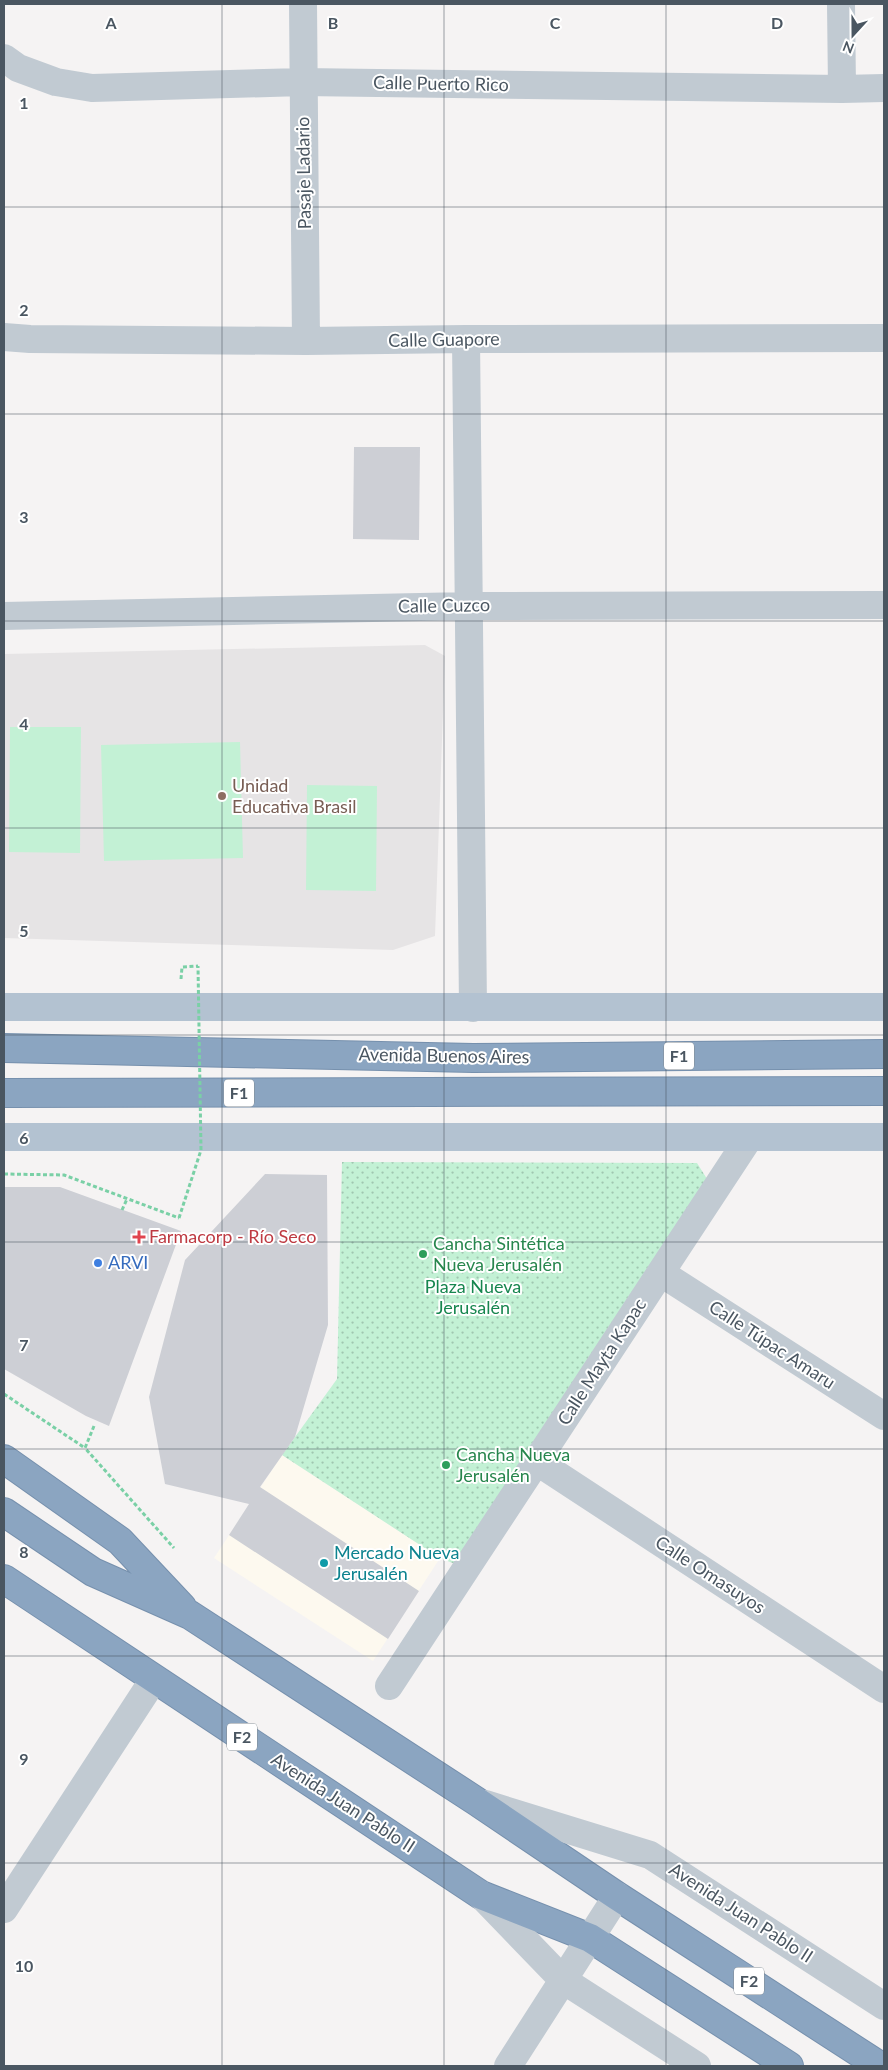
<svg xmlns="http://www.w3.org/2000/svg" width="888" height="2070" viewBox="0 0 888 2070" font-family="Lato,sans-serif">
<defs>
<pattern id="park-dots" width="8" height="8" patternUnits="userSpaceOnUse" patternTransform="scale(1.25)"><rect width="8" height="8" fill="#c3f1d5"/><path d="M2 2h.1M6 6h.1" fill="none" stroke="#a0c6b0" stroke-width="1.8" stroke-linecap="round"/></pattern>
</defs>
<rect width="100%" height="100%" fill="#f5f3f3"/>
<path fill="#fdf9ef" d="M282,1455L440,1558L373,1661L214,1558Z"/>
<path fill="#e6e4e5" d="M425,645L445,656L435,936L393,950L4,938V654Z"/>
<path fill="#c3f1d5" d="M10,727H81L80,853L9,852Z
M240,742L243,858L104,861L101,745Z
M307,785L377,786L376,891L306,890Z"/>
<path fill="url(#park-dots)" d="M342,1162L697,1163L709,1182L455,1564L440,1558L282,1455L337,1379Z"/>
<path fill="#cdcfd5" d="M354,447H420L419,540L353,539Z
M265,1174L327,1175L328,1325L295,1437L260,1487L419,1591L388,1639L229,1535L249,1504L165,1484L149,1397L185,1260Z
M4,1187H60L181,1231L109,1426L86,1416L4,1369Z"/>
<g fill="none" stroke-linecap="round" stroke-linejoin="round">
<g stroke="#7690ad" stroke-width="30">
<path id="highway" d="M4,1048L473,1058L884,1054
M4,1093L884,1091
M4,1459L120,1541L182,1607
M4,1512L93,1572L190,1615L476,1801L617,1896L880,2066
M4,1579L481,1895L590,1938L789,2066"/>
</g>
<path stroke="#7ad0a6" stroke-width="3" stroke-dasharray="4 2.5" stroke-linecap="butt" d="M181,979L182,967L198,966
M4,1174L64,1175L179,1218
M122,1210L127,1199
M4,1394L85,1448
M94,1426L85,1448L174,1548"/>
<path stroke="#c1cad2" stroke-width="28" d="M303,4L306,341
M841,4L842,89
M4,58L18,68L56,82L92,88L302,82L842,89L884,88
M4,337L30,339L306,341L466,339L884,338
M466,339L473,1008
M4,616L467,606L884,605
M661,1273L884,1416
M536,1461L884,1689
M389,1686L749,1138
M485,1804L650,1855L884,2006
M481,1895L563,1980L697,2066
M4,1909L154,1679
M508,2066L617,1896"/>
<path stroke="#b3c2d1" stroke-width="28" d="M4,1007H884
M4,1137H884"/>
<use href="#highway" stroke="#8ba5c1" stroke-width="28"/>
<path stroke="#7ad0a6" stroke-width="3" stroke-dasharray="4 2.5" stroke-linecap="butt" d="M179,1218L201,1150L198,966"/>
</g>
<path fill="none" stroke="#4a5661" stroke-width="1" stroke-opacity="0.55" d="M222,4V2066M444,4V2066M666,4V2066M4,207H884M4,414H884M4,621H884M4,828H884M4,1035H884M4,1242H884M4,1449H884M4,1656H884M4,1863H884"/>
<circle fill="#8d6e63" stroke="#fff" stroke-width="2" cx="222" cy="796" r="5"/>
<path fill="#e0444e" stroke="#fff" stroke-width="2" d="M136.5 1229.5h5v5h5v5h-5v5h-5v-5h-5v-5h5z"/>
<g fill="#2e9e5b" stroke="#fff" stroke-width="2">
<circle cx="423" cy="1254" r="5"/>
<circle cx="446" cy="1465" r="5"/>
</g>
<circle fill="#3f7fe0" stroke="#fff" stroke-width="2" cx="98" cy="1263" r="5"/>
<circle fill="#0f9aa8" stroke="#fff" stroke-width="2" cx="324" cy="1563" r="5"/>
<g text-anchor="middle" stroke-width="4" stroke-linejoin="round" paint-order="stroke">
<g fill="#fff" stroke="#808990" stroke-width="1">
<rect x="664" y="1042.5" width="30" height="27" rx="4"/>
<rect x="224" y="1079.5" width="30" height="27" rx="4"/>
<rect x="227" y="1723.5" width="30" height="27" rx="4"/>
<rect x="734" y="1967.5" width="30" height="27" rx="4"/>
</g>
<g font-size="16" font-weight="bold" fill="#4a5661">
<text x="679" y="1062">F1</text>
<text x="239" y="1099">F1</text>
<text x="242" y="1743">F2</text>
<text x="749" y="1987">F2</text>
</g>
<g font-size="18" fill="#4a5661" stroke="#fff">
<text transform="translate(441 84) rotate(1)" y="6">Calle Puerto Rico</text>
<text transform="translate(304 173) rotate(-91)" y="6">Pasaje Ladario</text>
<text transform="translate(444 340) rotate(-1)" y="6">Calle Guapore</text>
<text transform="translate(444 606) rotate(-1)" y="6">Calle Cuzco</text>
<text transform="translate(444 1056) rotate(1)" y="6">Avenida Buenos Aires</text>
<text transform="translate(772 1345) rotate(33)" y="6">Calle Túpac Amaru</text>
<text transform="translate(602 1362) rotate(-57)" y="6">Calle Mayta Kapac</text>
<text transform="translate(710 1575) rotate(33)" y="6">Calle Omasuyos</text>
<text transform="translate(343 1803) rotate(33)" y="6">Avenida Juan Pablo II</text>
<text transform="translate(741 1913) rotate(33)" y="6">Avenida Juan Pablo II</text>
</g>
<g font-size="18" fill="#785e54" stroke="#fff" text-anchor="start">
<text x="232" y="792">Unidad<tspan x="232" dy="21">Educativa Brasil</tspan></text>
</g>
<g font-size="18" fill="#be3a42" stroke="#fff" text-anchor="start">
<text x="149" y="1243">Farmacorp - Río Seco</text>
</g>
<g font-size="18" fill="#27864d" stroke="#fff" text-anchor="start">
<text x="433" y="1250">Cancha Sintética<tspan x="433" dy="21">Nueva Jerusalén</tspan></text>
<text x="456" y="1461">Cancha Nueva<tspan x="456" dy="21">Jerusalén</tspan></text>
</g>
<g font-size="18" fill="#366cbe" stroke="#fff" text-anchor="start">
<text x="108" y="1269">ARVI</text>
</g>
<g font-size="18" fill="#17864f" stroke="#fff">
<text x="473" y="1293">Plaza Nueva<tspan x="473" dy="21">Jerusalén</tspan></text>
</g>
<g font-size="18" fill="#0d838f" stroke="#fff" text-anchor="start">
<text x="334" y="1559">Mercado Nueva<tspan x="334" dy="21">Jerusalén</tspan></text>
</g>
</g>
<g font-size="16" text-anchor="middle" font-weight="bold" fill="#4a5661" stroke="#fff" stroke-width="4" stroke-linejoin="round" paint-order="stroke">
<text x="111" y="29">A</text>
<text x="333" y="29">B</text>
<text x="555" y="29">C</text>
<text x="777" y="29">D</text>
<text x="24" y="109">1</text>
<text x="24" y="316">2</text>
<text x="24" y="523">3</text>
<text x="24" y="730">4</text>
<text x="24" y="937">5</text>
<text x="24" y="1144">6</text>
<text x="24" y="1351">7</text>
<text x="24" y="1558">8</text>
<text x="24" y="1765">9</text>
<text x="24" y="1972">10</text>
</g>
<rect width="888" height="2070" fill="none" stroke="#4a5661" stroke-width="10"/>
<g transform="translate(853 35) rotate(201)" stroke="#ffffff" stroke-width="4" paint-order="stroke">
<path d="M0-4L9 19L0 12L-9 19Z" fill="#4a5661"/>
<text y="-8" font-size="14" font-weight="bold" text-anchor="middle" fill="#4a5661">N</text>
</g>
</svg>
